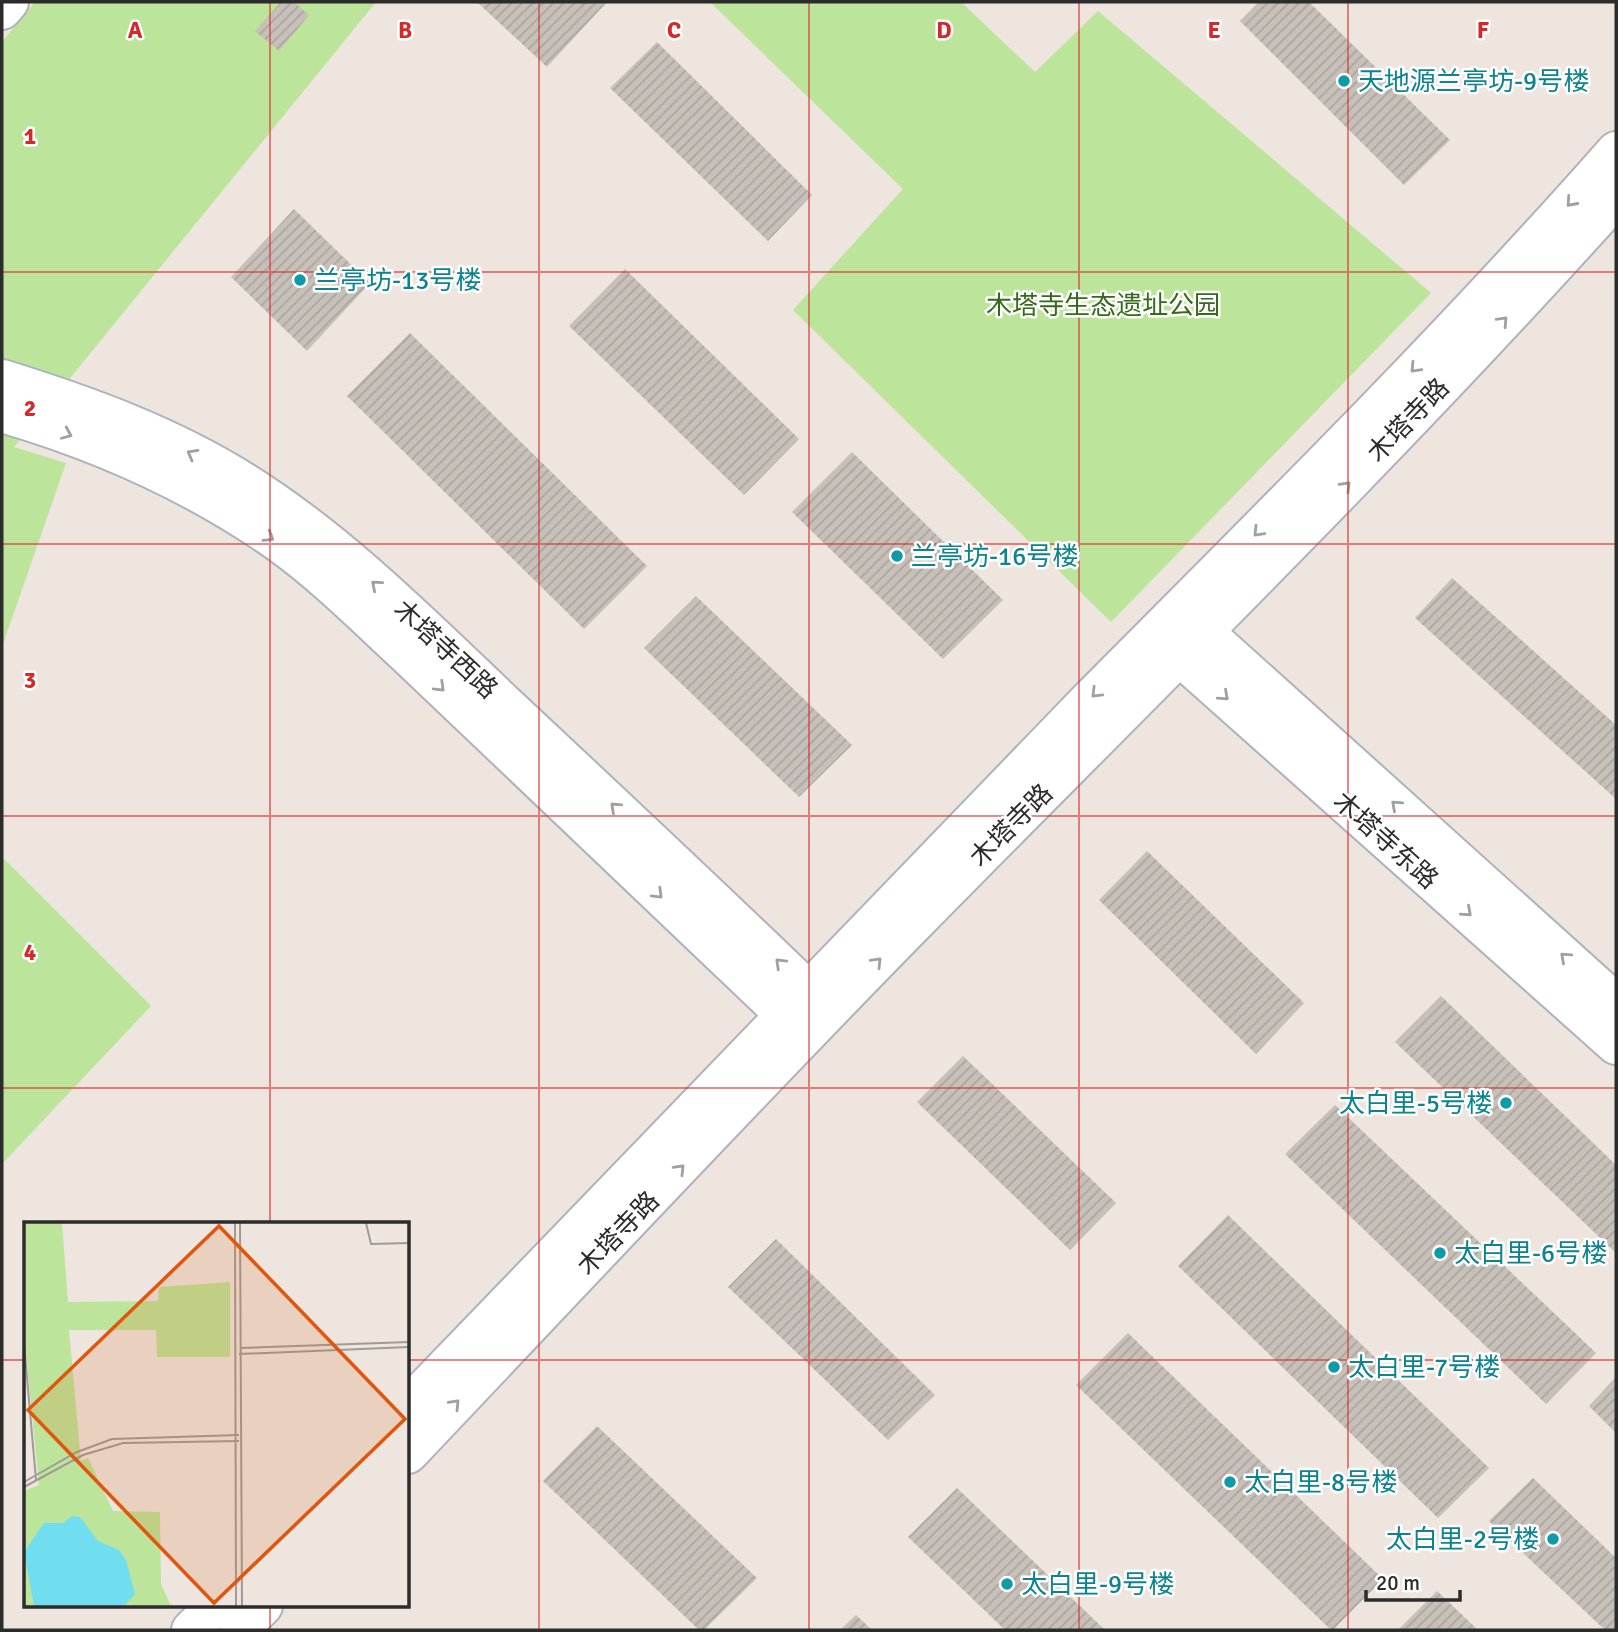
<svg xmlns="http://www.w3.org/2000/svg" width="1618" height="1632" viewBox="0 0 1618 1632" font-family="Signika,'Noto Sans SC',sans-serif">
<defs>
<pattern id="building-hatch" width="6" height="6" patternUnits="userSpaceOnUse" patternTransform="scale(1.75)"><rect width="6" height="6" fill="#c6c0b9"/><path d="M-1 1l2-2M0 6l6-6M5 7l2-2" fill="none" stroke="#aaa59f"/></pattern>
</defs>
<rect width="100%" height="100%" fill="#ede5de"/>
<path fill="#bce49a" d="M35,2H376L14,447L66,463L2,647V42Z
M710,2H961L1035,72L1098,11L1431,293L1111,622L793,310L903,189Z
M2,857L151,1006L2,1164Z"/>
<path fill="url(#building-hatch)" d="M281,2H294L309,15L279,51L255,31Z
M477,2H607L547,67Z
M1259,2H1309L1450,140L1404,185L1240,21Z
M657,42L812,195L768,241L610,88Z
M294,209L370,283L307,351L231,277Z
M625,269L799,439L744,495L569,326Z
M410,333L647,566L584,629L347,396Z
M852,452L1003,600L943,659L792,512Z
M1452,578L1616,725V799L1415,618Z
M696,596L852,745L799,797L644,648Z
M1147,851L1304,1003L1256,1054L1099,900Z
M1441,996L1616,1165V1253L1395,1042Z
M963,1056L1116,1203L1070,1250L917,1102Z
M1335,1105L1596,1353L1546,1404L1285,1154Z
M1228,1215L1489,1468L1438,1518L1178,1266Z
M776,1239L935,1395L888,1440L728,1287Z
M1128,1333L1383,1579L1333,1630H1331L1076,1385Z
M1616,1377V1433L1589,1406Z
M597,1426L757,1578L704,1630H699L543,1481Z
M1533,1478L1616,1558V1630H1605L1489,1521Z
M957,1488L1105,1630H1005L908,1537Z
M1437,1591L1478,1630H1398Z
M856,1615L872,1630H840Z"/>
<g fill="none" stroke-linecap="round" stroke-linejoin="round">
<g stroke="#aeb2bc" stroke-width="42">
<path id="minor" d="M2,10L9,2
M2,379C86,405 169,435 244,482C339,541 426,629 506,705C613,805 720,905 825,1007
M2,413C98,441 195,484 278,542C323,574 366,617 407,655L802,1031
M1183,613L1616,1003
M1159,638L1616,1045
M408,1406L1088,701C1267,521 1448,342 1616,151
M408,1454C575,1278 740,1101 910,928C1147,687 1390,450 1616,198
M191,1630L215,1606
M239,1630L263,1606"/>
</g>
<use href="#minor" stroke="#fff" stroke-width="38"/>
</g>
<defs><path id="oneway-chevron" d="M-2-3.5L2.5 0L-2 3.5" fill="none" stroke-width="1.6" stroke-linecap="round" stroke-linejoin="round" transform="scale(1.75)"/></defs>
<g stroke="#a0a0a0">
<use href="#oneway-chevron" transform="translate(1571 202) rotate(132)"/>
<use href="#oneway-chevron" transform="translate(1503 321) rotate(-47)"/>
<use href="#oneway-chevron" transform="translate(1415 368) rotate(134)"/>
<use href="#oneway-chevron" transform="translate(67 434) rotate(23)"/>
<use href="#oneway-chevron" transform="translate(192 454) rotate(-151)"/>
<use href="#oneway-chevron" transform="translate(1346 486) rotate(-46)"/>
<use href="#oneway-chevron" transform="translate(1258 532) rotate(134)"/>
<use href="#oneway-chevron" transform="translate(269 537) rotate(32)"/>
<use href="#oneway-chevron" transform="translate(376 585) rotate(-139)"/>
<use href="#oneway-chevron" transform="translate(440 687) rotate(44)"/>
<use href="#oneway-chevron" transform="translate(1096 693) rotate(135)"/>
<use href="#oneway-chevron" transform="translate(1224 696) rotate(42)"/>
<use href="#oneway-chevron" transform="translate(1396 805) rotate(-138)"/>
<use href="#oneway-chevron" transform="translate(615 807) rotate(-137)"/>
<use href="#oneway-chevron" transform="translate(658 894) rotate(44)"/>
<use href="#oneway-chevron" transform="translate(1467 912) rotate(42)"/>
<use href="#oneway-chevron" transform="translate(1565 957) rotate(-138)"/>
<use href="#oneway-chevron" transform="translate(877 962) rotate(-46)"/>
<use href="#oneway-chevron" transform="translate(780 963) rotate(-136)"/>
<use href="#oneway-chevron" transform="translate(680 1169) rotate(-46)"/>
<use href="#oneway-chevron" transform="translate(455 1404) rotate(-46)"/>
</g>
<path fill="none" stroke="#d62828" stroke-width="2" stroke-opacity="0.55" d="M270,2V1224M539,2V1630M809,2V1630M1079,2V1630M1348,2V1630M2,272H1616M2,544H1616M2,816H1616M2,1088H1616M2,1360H26M408,1360H1616M270,1606V1630"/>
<g fill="#0f9aa8" stroke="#fff" stroke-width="2.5">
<circle cx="1344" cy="81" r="7"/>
<circle cx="300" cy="280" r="7"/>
<circle cx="897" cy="556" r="7"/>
<circle cx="1506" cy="1103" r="7"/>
<circle cx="1440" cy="1253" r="7"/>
<circle cx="1334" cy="1367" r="7"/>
<circle cx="1230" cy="1482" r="7"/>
<circle cx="1553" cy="1539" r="7"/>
<circle cx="1007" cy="1584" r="7"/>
</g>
<g text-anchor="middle" stroke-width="5" stroke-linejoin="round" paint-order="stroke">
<g font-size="26" fill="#0d838f" stroke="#fff" text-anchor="start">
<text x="1358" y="90">天地源兰亭坊-9号楼</text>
<text x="314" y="289">兰亭坊-13号楼</text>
<text x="911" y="565">兰亭坊-16号楼</text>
<text x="1492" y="1112" text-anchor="end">太白里-5号楼</text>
<text x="1454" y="1262">太白里-6号楼</text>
<text x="1348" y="1376">太白里-7号楼</text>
<text x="1244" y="1491">太白里-8号楼</text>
<text x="1539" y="1548" text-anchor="end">太白里-2号楼</text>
<text x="1021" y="1593">太白里-9号楼</text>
</g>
<g font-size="26" fill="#356a1a" stroke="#fff">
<text x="1103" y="314">木塔寺生态遗址公园</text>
</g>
<g font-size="26" fill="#2c2c2c" stroke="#fff">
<text transform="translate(1408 420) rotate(-46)" y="9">木塔寺路</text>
<text transform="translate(446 649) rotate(43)" y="9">木塔寺西路</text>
<text transform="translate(1011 825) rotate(-45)" y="9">木塔寺路</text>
<text transform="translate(1386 840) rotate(42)" y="9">木塔寺东路</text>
<text transform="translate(618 1233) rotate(-46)" y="9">木塔寺路</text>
</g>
</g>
<g transform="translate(24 1222)">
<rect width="385" height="385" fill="#ede5de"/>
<path d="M0,1H38L44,80L134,79L135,65L206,60V135H133L132,108H45L57,239L64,236L89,289L136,290L137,362L147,384H0V269L15,263L0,110Z" fill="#bce49a"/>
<path d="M48,294L56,295L74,319L95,328L102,338L111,372L100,384H10L0,330L20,301H39Z" fill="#71def0"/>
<path fill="none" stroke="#a09b97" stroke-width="2" d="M211,1L212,384M216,1L218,384M342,1L347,22L385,21M0,121L12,258M216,126L385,120M215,132L385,125M0,260L53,230L88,217L215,213M0,265L59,233L99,221L215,219"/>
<path fill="#df570e" fill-opacity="0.15" stroke="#df570e" stroke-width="3.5" d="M195,4L381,197L190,381L4,188Z"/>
<rect width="385" height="385" fill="none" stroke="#2c2c2c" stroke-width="3.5"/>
</g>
<g font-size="23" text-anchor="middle" font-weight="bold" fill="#d62828" stroke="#fff" stroke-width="5" stroke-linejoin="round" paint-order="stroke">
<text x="135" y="38">A</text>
<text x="405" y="38">B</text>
<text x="674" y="38">C</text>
<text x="944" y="38">D</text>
<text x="1214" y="38">E</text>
<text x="1483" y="38">F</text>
<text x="30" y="144">1</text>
<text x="30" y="416">2</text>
<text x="30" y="688">3</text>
<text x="30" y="960">4</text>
</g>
<rect width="1618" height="1632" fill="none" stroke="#2c2c2c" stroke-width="7"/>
<path d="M1366 1590v10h94v-10" fill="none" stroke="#2c2c2c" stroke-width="3.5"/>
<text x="1376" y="1590" font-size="21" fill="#2c2c2c" stroke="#ffffff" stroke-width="5" paint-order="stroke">20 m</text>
</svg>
